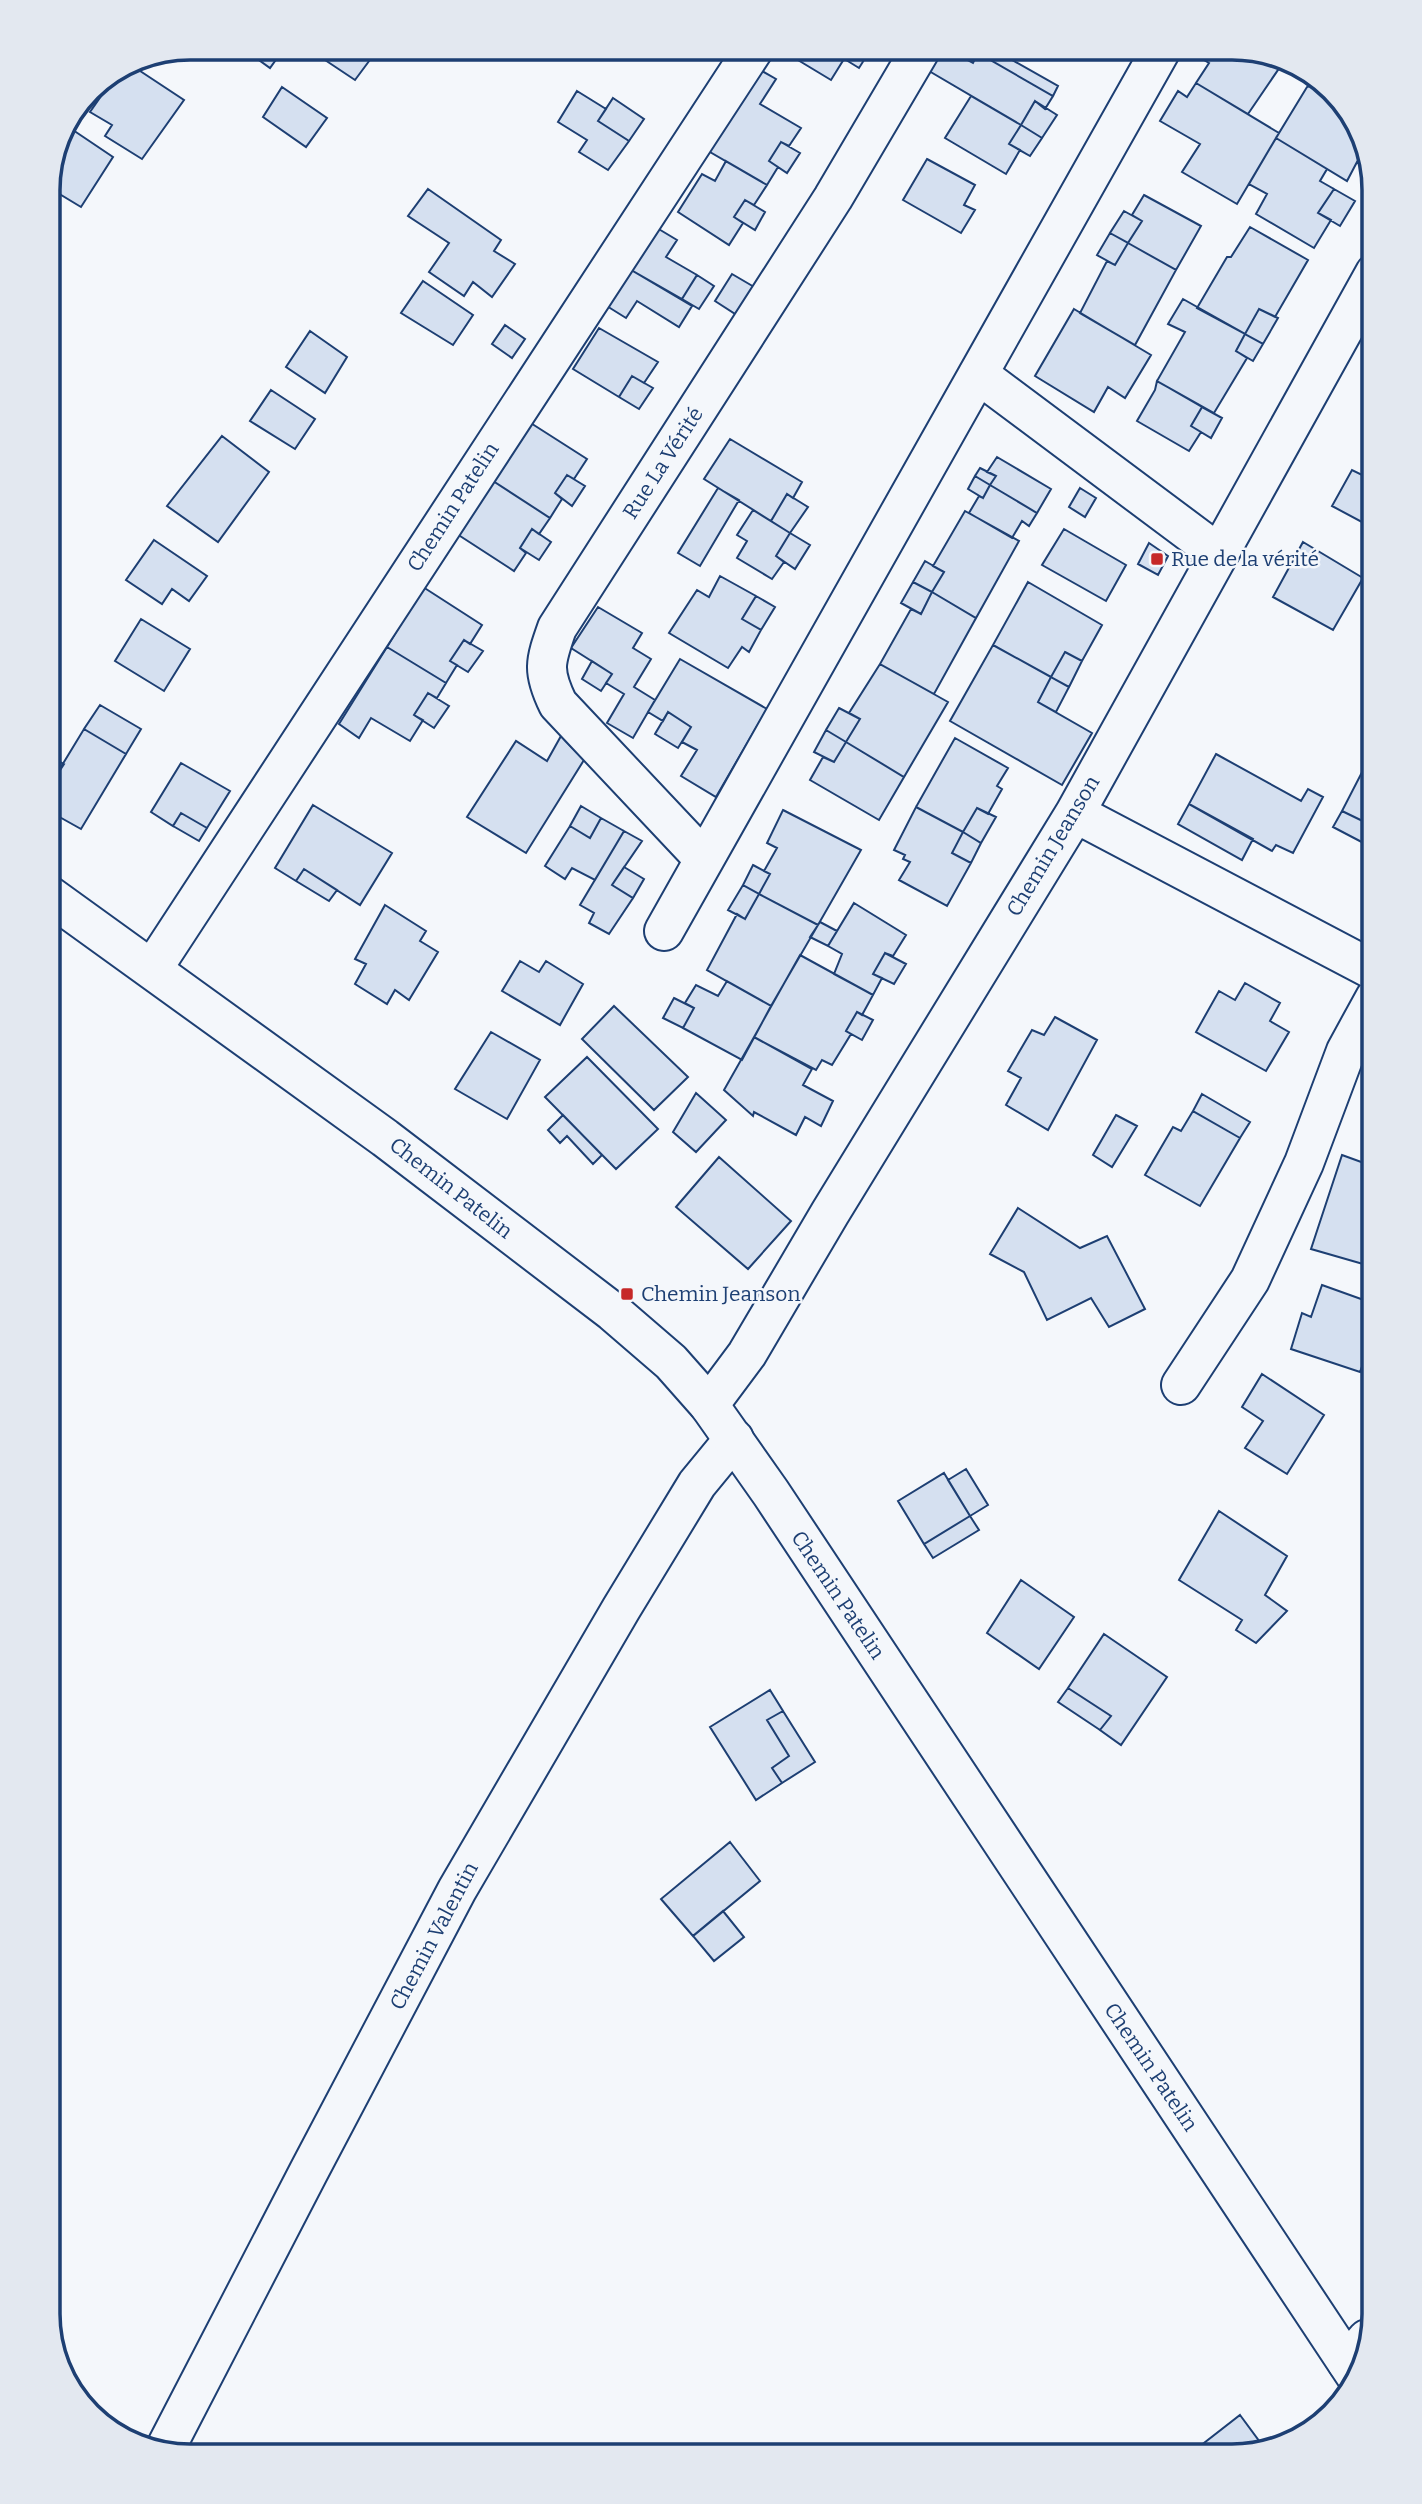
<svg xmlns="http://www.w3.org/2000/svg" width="1422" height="2504" viewBox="0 0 1422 2504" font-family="Bitter,serif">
<rect width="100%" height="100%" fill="#f4f7fb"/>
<path fill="#d5e0f0" stroke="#1d3f73" stroke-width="2" d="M241,47H285L270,68Z
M316,47H375L378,49L355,80L313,52Z
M786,47H843L838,55L844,59L831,80L783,51Z
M843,47H868L871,49L859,68L838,55Z
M943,47L973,63L978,53L1053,96L1045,109L1035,101L1021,125L929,71Z
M981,48H991L1058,86L1053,96L978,53Z
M1202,48H1242L1278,60L1282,64L1248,114L1196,83L1209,63L1197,56Z
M128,63L184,100L142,159L105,136L112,125L90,112L120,69Z
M755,67L776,79L760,104L801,128L789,146L781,142L769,161L778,167L767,185L703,148Z
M1321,82L1360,127L1370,170L1357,162L1347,181L1276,138L1307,87Z
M1196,83L1279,133L1237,204L1182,172L1200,144L1160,121L1178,91L1187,97Z
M282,87L327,118L306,147L263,117Z
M577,91L606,109L598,121L629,141L608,170L579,152L587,140L558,122Z
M971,96L1021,125L1009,144L1020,150L1006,174L945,138Z
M613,98L644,119L629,141L598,121Z
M1035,101L1057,115L1042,138L1021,125Z
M64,124L113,157L81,207L48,187Z
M1021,125L1042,138L1030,156L1009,144Z
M1276,138L1327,169L1320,181L1334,189L1318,213L1331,220L1314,248L1256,214L1267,194L1249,184Z
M781,142L800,153L787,173L769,161Z
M927,159L975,185L964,205L975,210L961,233L903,200Z
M726,161L767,185L754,205L745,200L734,217L743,223L729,245L678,212L702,174L715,181Z
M428,189L501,240L494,251L515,264L492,297L473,282L464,296L429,272L449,243L408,216Z
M1334,189L1355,201L1340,226L1318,213Z
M1144,195L1201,226L1176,270L1128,243L1142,221L1132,215Z
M745,200L765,212L755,230L734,217Z
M1124,211L1142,221L1128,243L1110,233Z
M652,225L677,240L666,257L697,275L682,299L626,267Z
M1250,227L1308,260L1275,317L1259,309L1245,334L1197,308L1227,257H1231Z
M1110,233L1128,243L1115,265L1097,255Z
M1128,243L1176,270L1135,345L1080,313L1107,261L1115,265Z
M626,267L692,306L679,327L637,301L626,318L602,303Z
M732,274L761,291L743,319L715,301Z
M697,275L714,286L699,309L682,299Z
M423,281L473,315L453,345L401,313Z
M1183,299L1245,334L1236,351L1247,358L1214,413L1157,381L1185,332L1168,324Z
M1074,309L1151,355L1125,398L1108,387L1094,412L1035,376Z
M1259,309L1278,318L1263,344L1245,334Z
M505,325L525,339L512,358L492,344Z
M599,328L658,362L644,383L632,376L619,397L573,369Z
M310,331L347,357L325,393L286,367Z
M1245,334L1263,344L1253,361L1236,351Z
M632,376L653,388L639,409L619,397Z
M1157,381L1202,407L1191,426L1201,432L1189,451L1137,421L1155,390Z
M271,390L315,419L295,449L250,421Z
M1202,407L1222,418L1211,438L1191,426Z
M526,420L587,459L574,479L567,475L555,493L562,499L550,518L490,479Z
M222,436L269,472L218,542L167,506Z
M730,439L802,482L793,498L787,494L771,521L704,479Z
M997,457L1051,489L1037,513L990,485L996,476L987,472Z
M1372,457L1375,458V529L1332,506L1352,470L1362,475Z
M980,468L996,476L990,485L975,476Z
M567,475L585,486L572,506L555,493Z
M975,476L990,485L983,498L968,489Z
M490,479L550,518L539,534L532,529L520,548L526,553L514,571L457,534Z
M990,485L1037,513L1029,526L1022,521L1012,538L969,513L979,496L983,498Z
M718,488L739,500L700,566L678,553Z
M1080,488L1096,498L1085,517L1069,507Z
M787,494L808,507L790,533L771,521Z
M753,510L790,533L776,556L784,562L772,579L737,558L747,541L737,535Z
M965,511L1019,541L976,618L932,592L944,572L933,566Z
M532,529L551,542L539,560L520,548Z
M1064,529L1126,565L1106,601L1042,565Z
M790,533L810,545L795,569L776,556Z
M154,540L207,576L189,601L172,589L162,604L126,580Z
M1303,542L1363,578L1333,630L1273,597Z
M1149,543L1168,556L1158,575L1138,564Z
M925,561L944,572L932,592L913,582Z
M720,576L756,596L742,619L761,630L749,652L742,647L728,668L669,633L697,590L709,597Z
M913,582L932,592L921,614L901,603Z
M1028,582L1102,625L1082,661L1065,652L1051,677L993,645Z
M423,587L482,625L470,644L464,640L450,661L457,665L446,683L387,647Z
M932,592L976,618L934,694L880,664L911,609L921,614Z
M756,596L775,607L761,630L742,619Z
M598,607L642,633L633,648L651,659L634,687L655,700L633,738L607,723L624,694L606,683L612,674L571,648Z
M141,619L190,649L164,691L115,661Z
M464,640L483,651L468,672L450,661Z
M993,645L1051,677L1038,702L1092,733L1062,785L950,721Z
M387,647L446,683L437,698L428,693L414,715L423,720L410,741L371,718L359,738L339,724Z
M1065,652L1082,661L1069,687L1051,677Z
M680,659L767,709L716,797L681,776L697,750L682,742L691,727L668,712L663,721L648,712Z
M592,661L612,674L601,691L582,679Z
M880,664L948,702L904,777L846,742L860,719L849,713Z
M1051,677L1069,687L1056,712L1038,702Z
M428,693L449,706L434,728L414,715Z
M100,705L141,729L126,754L84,729Z
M839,708L860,719L846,742L826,730Z
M668,712L691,727L678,748L655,734Z
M84,729L126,754L81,829L47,810V790Z
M826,730L846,742L834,762L814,752Z
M561,736L584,760L526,853L467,817L516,741L547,761Z
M955,738L1008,768L997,786L1002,789L988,814L977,808L963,832L916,807Z
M846,742L904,777L879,820L810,780L823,757L834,762Z
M1375,747V827L1342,811Z
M1216,754L1301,801L1308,789L1323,797L1293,853L1276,845L1272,851L1189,804Z
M47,755L64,764L47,790Z
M181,763L230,791L207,828L181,813L173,826L151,812Z
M1189,804L1253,839L1242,860L1178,824Z
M313,805L392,853L360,905L304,869L296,881L275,868Z
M581,806L601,818L590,838L570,826Z
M916,807L963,832L952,853L971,863L947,906L899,880L910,862L903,859L905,855L894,850Z
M977,808L996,817L981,843L963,832Z
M783,810L861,850L818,925L759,894L770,874L764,871L777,848L767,843Z
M1342,811L1375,827V849L1333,827Z
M181,813L207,828L199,841L173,826Z
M601,818L624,831L595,880L572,868L565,879L545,866L570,826L590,838Z
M624,831L642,841L612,885L633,898L609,934L589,923L594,913L580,905Z
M963,832L981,843L971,863L952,853Z
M753,865L770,874L759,894L743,885Z
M624,867L644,879L633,898L612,885Z
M304,869L337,890L329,901L296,881Z
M743,885L759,894L745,919L728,910Z
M759,894L818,925L771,1006L707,970L737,914L745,919Z
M854,903L906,935L893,956L885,953L873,974L882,978L873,995L834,974L842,954L828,946Z
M385,905L426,931L420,941L438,952L409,1000L395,990L387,1004L355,984L366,964L355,959Z
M820,922L837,931L828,946L810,937Z
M885,953L906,964L894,984L873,974Z
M800,955L873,995L862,1015L857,1012L846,1031L851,1034L832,1065L822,1060L816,1070L754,1037Z
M520,961L539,972L546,961L583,984L560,1025L502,991Z
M727,981L771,1006L742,1060L683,1028L694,1008L685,1003L696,985L718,996Z
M1245,983L1280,1003L1270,1021L1289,1032L1266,1071L1196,1032L1219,991L1235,1000Z
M674,998L694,1008L683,1028L663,1018Z
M614,1006L688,1077L654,1110L582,1039Z
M857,1012L873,1020L862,1040L846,1031Z
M1055,1017L1097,1040L1048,1130L1006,1105L1021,1078L1008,1071L1032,1030L1044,1035Z
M491,1032L540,1060L507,1119L455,1089Z
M754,1037L812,1069L803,1085L833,1101L821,1126L805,1117L796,1135L754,1112L753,1116L724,1090Z
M587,1057L658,1129L616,1169L545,1097Z
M696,1093L726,1120L696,1152L673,1132Z
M1202,1094L1250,1122L1240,1138L1193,1111Z
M1193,1111L1240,1138L1200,1206L1145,1175L1173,1127L1181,1131Z
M563,1115L602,1155L593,1164L567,1136L560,1143L548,1130Z
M1116,1115L1137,1126L1112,1167L1093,1155Z
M1342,1155L1375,1167V1251L1370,1266L1311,1249Z
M719,1157L791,1221L748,1269L676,1207Z
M1018,1208L1080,1248L1107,1236L1145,1309L1109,1327L1091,1298L1047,1320L1024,1272L990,1254Z
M1322,1285L1375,1304V1330L1360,1372L1291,1349L1302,1313L1311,1317Z
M1262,1374L1324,1415L1287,1474L1245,1448L1263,1421L1242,1407Z
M966,1469L988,1505L970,1516L948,1480Z
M944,1473L970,1516L924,1544L898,1501Z
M1219,1511L1287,1556L1265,1595L1287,1611L1256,1643L1236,1630L1242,1620L1179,1580Z
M970,1516L979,1530L933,1558L924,1544Z
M1021,1580L1074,1617L1039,1669L987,1633Z
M1104,1634L1167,1677L1121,1745L1100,1730L1111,1716L1068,1688Z
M1068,1688L1111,1716L1100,1730L1058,1702Z
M770,1690L783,1711L767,1720L789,1756L772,1768L782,1783L756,1800L710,1727Z
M783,1711L815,1762L782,1783L772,1768L789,1756L767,1720Z
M730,1842L760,1881L693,1936L661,1899Z
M723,1911L744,1937L714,1961L693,1936Z
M1240,2415L1265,2449L1232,2457H1186Z"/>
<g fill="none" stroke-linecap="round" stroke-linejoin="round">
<g stroke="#1d3f73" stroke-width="42">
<path id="street" d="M978,374L1219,554
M1075,813L1375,971
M704,859L558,704C542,671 545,662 557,628L833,198L922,47
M664,931L1162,48
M153,968L755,47
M1181,1385L1250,1280L1304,1163L1346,1051L1375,998
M709,1405L747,1354L830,1213L1075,813L1375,273
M1347,2362L1367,2339
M164,2451L309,2171L457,1890L621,1609L697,1484L734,1439"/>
</g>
<g stroke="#1d3f73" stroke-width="42">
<path id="secondary" d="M47,894L385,1138L613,1312L671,1362L709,1405L771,1493L1356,2376"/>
</g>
<use href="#street" stroke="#f4f7fb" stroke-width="38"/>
<use href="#secondary" stroke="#f4f7fb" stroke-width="38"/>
</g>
<g fill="#c62828" stroke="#f4f7fb" stroke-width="2.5">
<rect x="1150" y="552" width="14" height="14" rx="3.5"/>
<rect x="620" y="1287" width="14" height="14" rx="3.5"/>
</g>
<g text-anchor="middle" stroke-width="5" stroke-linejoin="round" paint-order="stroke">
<g font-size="21" fill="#1d3f73" stroke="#f4f7fb">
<text transform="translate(663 463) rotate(-57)" y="7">Rue La Vérité</text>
<text transform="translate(453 507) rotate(-57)" y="7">Chemin Patelin</text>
<text transform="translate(1053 846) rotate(-59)" y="7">Chemin Jeanson</text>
<text transform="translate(451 1188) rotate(38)" y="7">Chemin Patelin</text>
<text transform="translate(838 1595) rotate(56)" y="7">Chemin Patelin</text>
<text transform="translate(434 1936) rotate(-62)" y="7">Chemin Valentin</text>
<text transform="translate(1151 2067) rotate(56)" y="7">Chemin Patelin</text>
</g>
<g font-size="21" fill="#1d3f73" stroke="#f4f7fb" text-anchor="start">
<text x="1171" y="566">Rue de la vérité</text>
<text x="641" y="1301">Chemin Jeanson</text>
</g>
</g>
<path d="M0 0H1422V2504H0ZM190 60H1232A130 130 0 0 1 1362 190V2314A130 130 0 0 1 1232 2444H190A130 130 0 0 1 60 2314V190A130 130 0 0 1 190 60Z" fill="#e3e8f0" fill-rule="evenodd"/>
<path fill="none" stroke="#1d3f73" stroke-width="3.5" d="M190 60H1232A130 130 0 0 1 1362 190V2314A130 130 0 0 1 1232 2444H190A130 130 0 0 1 60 2314V190A130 130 0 0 1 190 60Z"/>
</svg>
